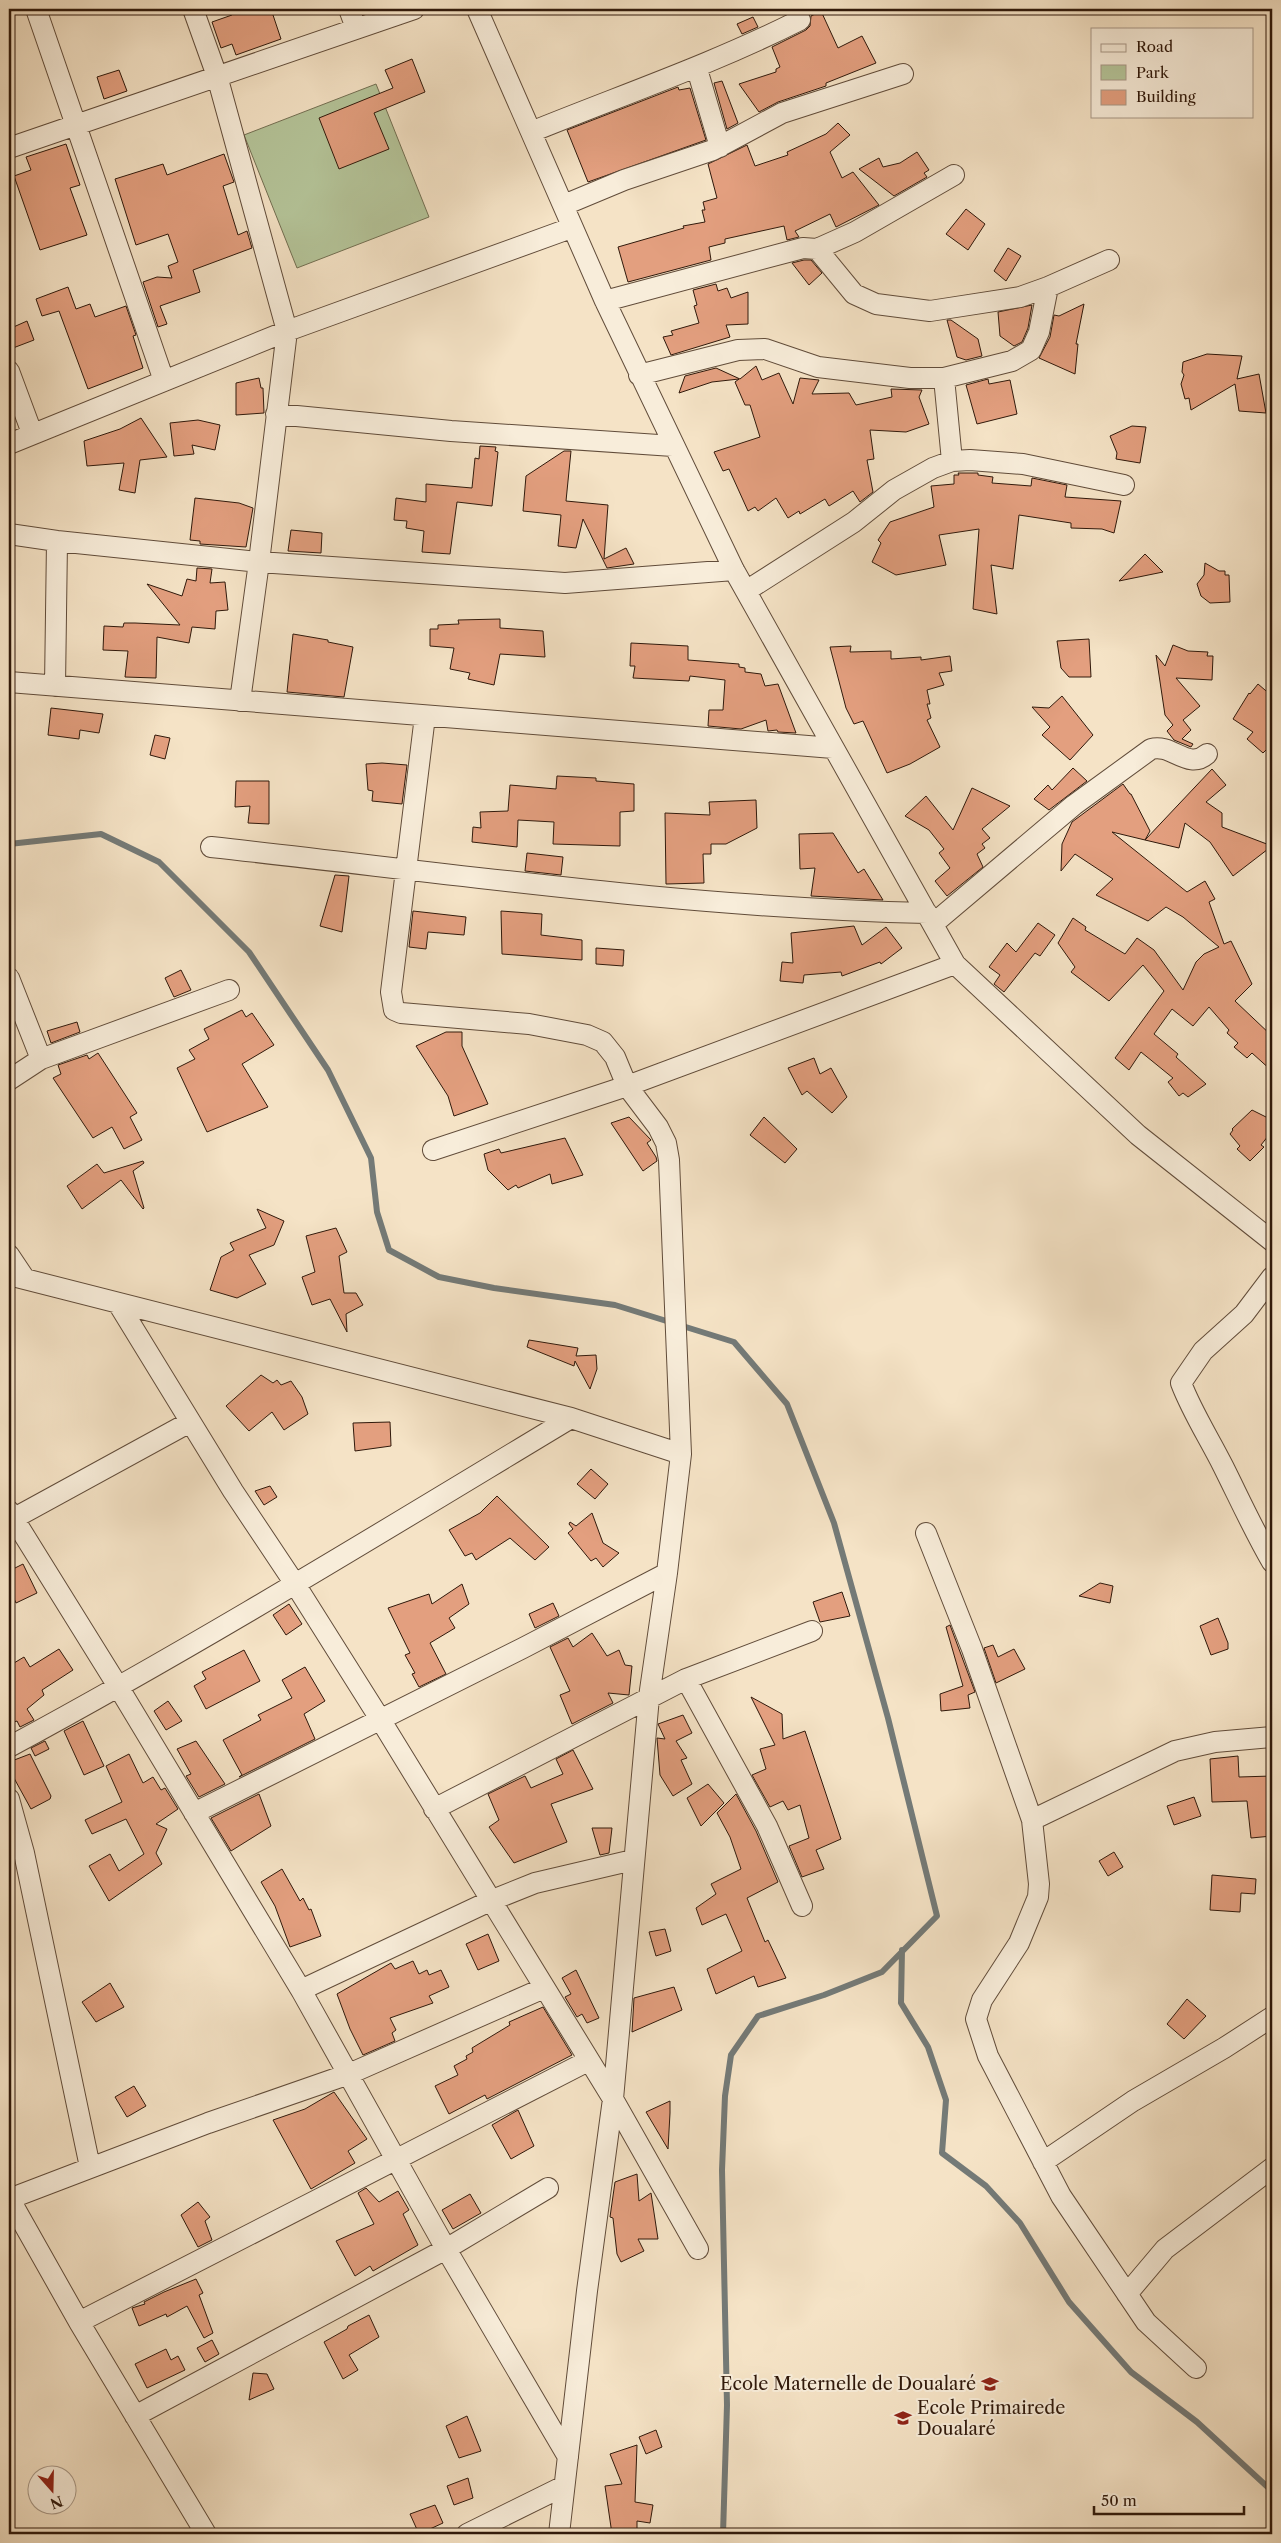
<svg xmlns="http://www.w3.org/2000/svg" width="1281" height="2543" viewBox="0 0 1281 2543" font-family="'Libre Caslon Text',serif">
<rect width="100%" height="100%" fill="#f5e3c6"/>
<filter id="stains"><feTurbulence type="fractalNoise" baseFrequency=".004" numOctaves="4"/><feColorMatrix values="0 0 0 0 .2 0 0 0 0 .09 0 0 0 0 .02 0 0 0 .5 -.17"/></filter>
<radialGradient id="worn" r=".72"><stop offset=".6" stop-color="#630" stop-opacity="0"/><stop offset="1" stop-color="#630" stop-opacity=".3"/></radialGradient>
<path fill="#b5c59a" stroke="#726f52" d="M376,84L429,217L297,268L244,135Z"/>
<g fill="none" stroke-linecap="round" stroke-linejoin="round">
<path stroke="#747a77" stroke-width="6" d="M9,844L101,834L159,862L249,952L328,1070L371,1158L377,1212L389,1250L439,1277L494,1288L615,1305L734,1342L787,1404L834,1523L888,1718L937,1916L882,1972L824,1995L758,2016L731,2055L725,2096L722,2170L727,2405L723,2534
M902,1950L901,2003L928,2047L946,2100L942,2153L986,2186L1020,2223L1069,2302L1131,2372L1197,2422L1272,2491"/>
</g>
<path fill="#e39f7f" stroke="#30190b" d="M229,9H271L281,39L236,55L232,44L221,48L212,22L232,15Z
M821,11L838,48L862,36L876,63L826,83V86L778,102L759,112L739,84L776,72V69L780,67L772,47L806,30L810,26L811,16Z
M753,17L758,27L742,34L737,24Z
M412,59L425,92L374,113L389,149L339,169L319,118L393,88L385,70Z
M119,70L127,91L104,99L97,77Z
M722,81L738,123L727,129L714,83Z
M678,87L679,90L690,88L706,140L588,182L567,130Z
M838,123L850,135L830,152L842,178L853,172L879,205L836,227L830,214L795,231L799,237L787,240L784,226L725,239V243L709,247L711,260L628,282L618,247L684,228L683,226L705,222L702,210H705L703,202L717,198L708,164L747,145L755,166L788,155L787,152L826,134Z
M66,144L80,185L70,188L87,235L40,250L14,176L31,170L26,157Z
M917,152L929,170L924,173L927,177L894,196L859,169L879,158L883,167L900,163Z
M224,154L234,182L223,186L238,235L247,231L252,248L193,270L200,292L160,306L167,324L158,327L143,282L157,277L172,278L168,266L178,262L168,234L136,245L115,179L163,164L167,175Z
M966,209L985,224L968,250L946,234Z
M1008,248L1021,256L1006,281L994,271Z
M804,260H811L822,273L809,285L792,263Z
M716,284L718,291L727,288L731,298L748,292V324L726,325L730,337L671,355L663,337L673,335L671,331L699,323L694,306L697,305L693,290Z
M68,287L76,309L90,304L95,317L126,306L136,335L133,336L143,368L88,389L59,311L42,316L36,299Z
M1084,304L1076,344H1078L1075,374L1039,358L1050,337L1054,315L1059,316Z
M1032,305L1028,328L1022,342L1014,346L1000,336L998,312Z
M947,320H951L978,339L982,356L966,360L957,357Z
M27,321L34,340L13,348L9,337V329Z
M1207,354L1242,356L1237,379L1259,374L1266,413L1239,411L1235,384L1191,410L1189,398L1185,399L1181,384L1184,375L1182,372L1183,362Z
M756,366L762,380L779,373L793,404L800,378L819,380L812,394L849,393L856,405L892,397L891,389L922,390L919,397L929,424L906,432L870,430L874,459L867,460L873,492L860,502L853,491L829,506L825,499L800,514L799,511L788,518L776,498L758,511L755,507L748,511L729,469L723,471L714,452L760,437L750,405H745L735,382L739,379L712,382L679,393L685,376L716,368L740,379Z
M259,378L261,388H263L264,413L236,415V383Z
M988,379L989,384L1010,380L1017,414L977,424L966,385Z
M141,418L167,457L140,460L135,493L119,490L124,463L87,466L84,441L120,429Z
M198,420L220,425L215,450L192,445L194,454L174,456L170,423Z
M1132,426L1146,427L1140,463L1116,459L1117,453L1110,436Z
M480,446L496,447L495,451L498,452L492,506L457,502L450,554L422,552L424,531L406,528L407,521L394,520L396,498L426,502V484L472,488L475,458L479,459Z
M564,451H571L566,501L608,505L604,559L626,548L634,564L607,568L583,519L576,548L558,546L561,515L523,511L526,476Z
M958,473H978V475L993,477L992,483L1031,486L1032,478L1067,485L1065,497L1121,501L1114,533L1102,529L1071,528V523L1019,515L1013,569L991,565L997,614L973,609L979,529L939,535L946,565L896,575L872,562L881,543L878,540L890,522L934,507L931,486L954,484V475H959Z
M195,498L239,503L253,508L246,547L200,544V541L190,540Z
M291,530L322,533L321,553L288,551Z
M1145,554L1163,572L1119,581Z
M1205,563L1219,571H1225V575H1229L1230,602L1210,603L1201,596L1197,584L1204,575Z
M197,568L212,569L210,583L225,582L228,610L216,611L215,629L192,627L189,643L157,637L156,678L125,677L128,651L103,650L104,626L123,627L124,623H135L180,625L147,584L182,596L187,579L196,581Z
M500,619V628L543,631L545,657L500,654L494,685L468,679L470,673L450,669L454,648L430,646V629H438V625L459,624L458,620Z
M293,634L328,640V642L353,647L344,697L287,692Z
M1089,639L1091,677H1069L1061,668L1057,641Z
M631,643L688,646V660L739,664V667L745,668V672L761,674L765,686L778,684L796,733L778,732L777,730L768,731L766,720L741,729L708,726L709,710H723L725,680L690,676L689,681L633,678L635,666H630Z
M1173,645L1188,651L1208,652L1207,656H1213L1212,680L1176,678L1200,706L1183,720L1191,730L1182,739L1193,744L1191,747L1174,740L1167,731L1173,725L1165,715L1156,655L1165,666Z
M851,646L850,652L891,651V659L921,657V660L950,656L952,671L939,673L944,685L927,690L930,704H927L931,718L927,720L940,747L910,764L887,773L863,721L854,724L846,708L830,647Z
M1258,684L1272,696V744L1263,753L1247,739L1253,732L1233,719L1249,693L1250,694Z
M1062,696L1093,735L1070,760L1042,735L1050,727L1032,707L1049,708Z
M51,708L103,714L99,733L80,730L79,739L48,735Z
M155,735L170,738L165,759L150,755Z
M382,763L407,765L402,804L372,801L373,791L368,790L366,764Z
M1073,768L1087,781L1049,810L1034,799L1048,785L1052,790Z
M1212,769L1226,785L1206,802L1222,813V827L1272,846L1233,876L1210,842L1185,823L1179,848L1145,840Z
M557,776L596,778V781L634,784V811L620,812V846L553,844L554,822L518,820L517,847L472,842L473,827L481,828L480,812L508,811L510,785L556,789Z
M236,781H269V824L248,823L250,806L235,807Z
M1123,784L1130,794H1131L1150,831L1145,840L1112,832L1187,892L1205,881L1215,899L1209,902L1224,944L1231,941L1252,984L1235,1001L1272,1036V1071L1252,1053L1247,1058L1234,1047L1238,1043L1227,1033L1229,1030L1209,1007L1193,1026L1172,1009L1154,1034L1178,1054L1176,1057L1206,1084L1188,1097L1183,1093L1179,1096L1168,1082L1173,1078L1141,1052L1129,1070L1115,1058L1164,991L1143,965L1109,1001L1071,972L1075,967L1058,943L1073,918L1086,927L1085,930L1125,954L1137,938L1154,950L1183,990L1196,962L1204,954L1219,947L1183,917L1166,907L1148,921L1096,895L1113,879L1075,854L1061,871L1062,844L1072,822Z
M972,788L1010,806L982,829L990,838L982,844L985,848L977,854L983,867L947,896L935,881L950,868L939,853L944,849L929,830L905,816L926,796L953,830Z
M756,800L757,828L726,844H711V854H703L704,883L666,884L665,813L710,815L709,802Z
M833,833L858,873L864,869L883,900L811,896L815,868L800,869L799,834Z
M527,853L563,857L561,875L525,871Z
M335,875L349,876L342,932L320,926Z
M413,911L466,917L464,935L428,932L426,949L409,947Z
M501,911L542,914L541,935L582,940V960L502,954Z
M1038,923L1055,935L1040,956L1035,953L1004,992L994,984L1000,975L989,967L1007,943L1016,952Z
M854,926L862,945L886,927L902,948L881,964L880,962L842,976L841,972L804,975L803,983L780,981L782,962L793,963L791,933Z
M596,948L624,950L623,966L596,964Z
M181,970L191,990L174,997L165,978Z
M242,1010L246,1017L252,1013L274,1045L242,1064L268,1107L207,1132L177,1068L195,1059L189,1050L209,1039L204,1029Z
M77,1022L80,1032L51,1043L47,1031Z
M446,1032H462V1046L488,1104L454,1116L448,1096L416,1046Z
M98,1053L137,1113L130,1117L142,1140L124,1149L112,1127L93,1138L53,1078L61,1074L58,1065L87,1055L89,1059Z
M814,1058L820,1074L831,1068L847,1097L832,1113L807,1091L802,1095L788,1068Z
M1252,1110L1272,1120V1131L1261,1145L1264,1147L1250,1161L1237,1149L1240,1146L1230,1134L1233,1130L1232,1129Z
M629,1117L651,1140L647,1143L656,1157L657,1161L643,1171L611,1123Z
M764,1117L797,1149L785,1163L750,1135Z
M565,1138L583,1175L552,1184L550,1174L518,1188L516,1185L508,1190L488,1170L484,1154L499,1149L501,1153Z
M143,1161L144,1163L133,1171L144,1208L143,1209L121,1180L82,1209L67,1186L97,1164L104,1173Z
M257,1209L284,1221L274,1245L249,1255L266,1284L237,1298L210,1290L221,1257L234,1250L230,1243L266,1228Z
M336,1228L347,1252L339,1256L344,1293H356L363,1305L346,1314L347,1332L330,1299L312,1305L302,1277L315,1272L306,1236Z
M529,1340L578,1348L576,1356L596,1355L597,1369L590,1389L575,1361L574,1366L527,1347Z
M261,1375L273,1383L277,1380L281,1385L291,1381L302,1397L308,1414L284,1430L272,1412L249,1431L226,1406Z
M390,1422L391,1446L355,1451L353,1423Z
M591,1469L608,1484L595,1499L577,1484Z
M270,1486L277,1497L264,1505L255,1491Z
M497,1496L549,1547L535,1560L510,1538L476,1560L472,1553L465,1556L449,1530L480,1513Z
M592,1513L603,1543L619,1553L603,1567L596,1558L591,1561L568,1533L573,1529L569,1524L570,1522L576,1526Z
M23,1564L37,1593L16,1603L9,1587V1571Z
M1100,1583L1113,1586L1110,1603L1079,1596Z
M462,1584L469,1604L449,1618L455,1628L430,1643L446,1674L419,1687L412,1674L415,1673L405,1655L410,1653L388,1608L429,1594L432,1604Z
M842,1592L850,1616L820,1622L813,1602Z
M553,1603L559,1616L535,1628L529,1614Z
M289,1604L302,1624L286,1635L273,1615Z
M1218,1618L1228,1643V1649L1211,1655L1200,1626Z
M950,1625L975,1692L968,1695L970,1708L941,1711L940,1694L963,1686L946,1627Z
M592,1633L607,1656L619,1650L625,1665L632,1666L629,1695L608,1693L613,1703L572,1724L560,1695L570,1691L550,1647L568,1638L573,1647Z
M993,1645L998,1657L1014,1649L1025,1669L996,1683L984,1648Z
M59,1649L73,1670L42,1690L44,1695L27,1709L34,1720L20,1727L17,1721L9,1724V1666L24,1657L30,1667Z
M244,1650L260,1681L206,1709L194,1686L206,1679L202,1672Z
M305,1667L325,1701L304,1714L315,1739L239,1777L242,1775L223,1740L261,1720L258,1715L292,1698L282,1680Z
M751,1697L782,1714L783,1739L805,1731L841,1839L816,1850L824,1869L802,1877L789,1846L809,1838L800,1805L788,1810L783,1801L770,1807L752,1775L766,1769L760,1749L775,1745Z
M168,1701L182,1721L166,1730L154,1711Z
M683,1715L692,1733L676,1741L687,1758L681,1760L692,1784L673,1796L660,1775L657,1738L665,1739L658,1724Z
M83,1721L104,1766L84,1775L64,1731Z
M45,1741L49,1749L35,1756L31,1748Z
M196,1741L225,1784L199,1797L186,1776L191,1774L177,1749Z
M573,1750L593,1789L551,1804L567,1842L514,1863L489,1827L499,1820L488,1794L525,1776L531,1788L563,1774L556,1759Z
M30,1754L51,1796L50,1799L31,1809L9,1769V1762Z
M129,1754L143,1783L153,1777L161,1790L165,1788L178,1809L156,1824L167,1829L156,1853L162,1864L109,1901L89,1866L110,1854L119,1871L144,1854L126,1819L92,1834L85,1820L122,1802L106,1766Z
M1238,1756L1239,1777L1272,1776V1836L1251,1838L1247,1801L1212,1802L1210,1759Z
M708,1784L724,1803L701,1826L687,1798Z
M259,1794L271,1826L231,1851L211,1818Z
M736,1794L756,1831L778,1882L747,1898L765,1942L768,1940L786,1978L758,1987L754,1976L716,1994L707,1969L742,1951L726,1914L702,1925L696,1908L716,1894L711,1884L741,1869L730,1837L717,1813Z
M1194,1797L1201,1816L1174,1825L1167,1806Z
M592,1828H612L609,1853L600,1855Z
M1114,1852L1123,1867L1108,1876L1099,1861Z
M282,1869L300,1901L303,1898L309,1910L311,1909L321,1936L290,1947L275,1906L261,1882Z
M1212,1875L1256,1879L1255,1894L1241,1893L1240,1912L1210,1910Z
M665,1929L671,1951L656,1956L649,1932Z
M488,1934L499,1961L478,1970L466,1944Z
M413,1961L419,1974L427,1970L429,1975L441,1970L449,1987L429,1996L433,2003L390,2018L396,2030L392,2033L395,2041L363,2055L350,2029L337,1994L391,1963L395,1969Z
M576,1970L599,2018L587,2023L582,2014L577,2017L565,1997L571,1994L562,1978Z
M110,1983L124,2007L96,2022L82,2002Z
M674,1987L682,2010L632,2032L634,1998Z
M1187,1999L1206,2016L1184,2039L1167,2024Z
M543,2007L572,2055L487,2099L485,2095L449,2114L435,2086L458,2075L454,2066L467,2059L466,2056L473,2052L472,2048L510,2025L509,2022Z
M134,2086L146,2106L127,2117L115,2097Z
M334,2092L367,2139L348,2151L355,2163L311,2189L273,2120L305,2109Z
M670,2101V2113L668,2149L646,2112Z
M518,2110L534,2146L511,2159L492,2125Z
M637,2174L639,2201L651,2193L658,2239H638L644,2251L621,2262L617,2254L613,2218L610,2217L615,2182Z
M366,2188L379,2202L398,2191L409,2210L403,2214L418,2245L373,2271L370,2266L355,2276L336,2241L374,2224L358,2193Z
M470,2194L481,2213L453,2229L442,2210Z
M198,2202L210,2217L205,2221L212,2240L198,2247L181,2215Z
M196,2279L203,2293L199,2295L213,2333L204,2338L187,2306L167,2317L166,2314L139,2326L132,2308L145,2304L144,2302L164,2292Z
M369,2315L379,2337L349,2355L358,2370L343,2379L324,2342L347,2329L348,2326Z
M212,2340L219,2354L205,2362L197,2348Z
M166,2349L171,2360L178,2356L185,2370L147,2388L135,2364Z
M253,2373L267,2374L274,2389L249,2400Z
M467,2416L481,2451L459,2458L446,2426Z
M656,2430L662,2447L646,2454L639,2437Z
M637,2445L635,2502L653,2505L650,2523L637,2521V2534H612L605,2486L622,2484L610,2454Z
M468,2478L473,2498L454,2505L447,2486Z
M435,2505L443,2523L419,2534L410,2514Z"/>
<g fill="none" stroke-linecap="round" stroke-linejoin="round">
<g stroke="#614c3a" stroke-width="22">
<path id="minor" d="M36,9L164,381
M193,9L217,76L287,331L259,562L240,701
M349,9L356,28
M477,9L605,301L734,570L955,964L1138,1135L1272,1241
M697,69L720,147
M531,132C622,95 713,64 800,20
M9,148L414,9
M564,205L624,180L713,150L782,113L903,74
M817,249L854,294L876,304L930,311L1020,297L1048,287L1109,260
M605,301L803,248L817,249L855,232L954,175
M9,371L32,433
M639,375L738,350L765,349L818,367L910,378H944L1012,361L1031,350L1039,332L1048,287
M944,378L952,461
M276,414L451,431L673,446
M9,444L287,331L571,228
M9,534L57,541L259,562L565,583L734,570
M746,591L854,522L894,490L933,468L952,461L970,460L1023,464L1124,485
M9,682L833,748
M55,686L57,541
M425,716L391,992L394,1010L401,1013L529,1024L587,1035L603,1042L615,1057L627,1086L658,1127L666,1143L669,1160L681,1454L667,1573L649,1697L613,2099L587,2291L559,2534
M211,847C449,873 687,908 927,913
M933,924L1074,805L1151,749C1172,743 1188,771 1207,754
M9,978L41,1059
M9,1080L41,1059L229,990
M433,1150L627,1086L955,964
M9,1255L25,1279
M9,1275L571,1418L681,1454
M1272,1277L1244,1314L1203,1351L1181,1383C1192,1412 1209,1438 1223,1466C1239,1498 1254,1531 1272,1562
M119,1305L233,1491L295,1584L380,1719L613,2099L698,2249
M9,1511L119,1688L301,1990L446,2249L568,2457
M9,1521L190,1422
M926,1533L972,1649L1032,1820L1039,1884L1038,1897L1019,1943L982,2000L976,2019L988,2056L1061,2196L1146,2322L1196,2368
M686,1679L767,1826L802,1906
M9,1747C200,1644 385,1530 571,1418
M9,1799L24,1853L90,2167
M434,1809L686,1679L812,1631
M194,1813L523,1648L667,1573
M1032,1820L1175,1751L1215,1742L1272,1737
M301,1990L490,1901L535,1883L633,1860
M1043,2162L1133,2101L1224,2048L1272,2017
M9,2198L79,2322L206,2534
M9,2199L208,2123L349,2074L544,1988
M1127,2294L1165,2249L1272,2168
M79,2322L588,2061
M135,2416L446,2249L548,2188
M467,2534L564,2486"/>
</g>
<use href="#minor" stroke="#f8edda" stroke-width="20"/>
</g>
<defs>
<g id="school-bare" transform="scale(1.35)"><path d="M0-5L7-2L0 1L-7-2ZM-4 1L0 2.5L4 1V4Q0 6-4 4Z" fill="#8f2418" stroke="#f8edda" stroke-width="2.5" paint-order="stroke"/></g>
</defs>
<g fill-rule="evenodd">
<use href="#school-bare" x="990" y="2384"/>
<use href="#school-bare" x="903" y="2418"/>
</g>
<g text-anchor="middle" stroke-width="4" stroke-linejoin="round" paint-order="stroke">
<g font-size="18" fill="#30190b" stroke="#f8edda" text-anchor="end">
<text x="976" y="2390">Ecole Maternelle de Doualaré</text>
<text x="917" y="2414" text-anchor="start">Ecole Primairede<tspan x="917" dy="21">Doualaré</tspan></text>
</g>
</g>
<rect width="1281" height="2543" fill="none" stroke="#f5e3c6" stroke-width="30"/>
<rect x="10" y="10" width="1261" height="2523" fill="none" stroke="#30190b" stroke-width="2.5"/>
<rect x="15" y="15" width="1251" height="2513" fill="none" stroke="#30190b"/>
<rect x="1091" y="28" width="162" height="90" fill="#f8edda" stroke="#a89887"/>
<rect x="1101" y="44" width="25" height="8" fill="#f8edda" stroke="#a89887"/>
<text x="1136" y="52" font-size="15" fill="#30190b">Road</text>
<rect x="1101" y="65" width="25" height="15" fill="#b5c59a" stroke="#a89887"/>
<text x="1136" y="78" font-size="15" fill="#30190b">Park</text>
<rect x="1101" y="90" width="25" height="15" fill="#e39f7f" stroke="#a89887"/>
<text x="1136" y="102" font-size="15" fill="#30190b">Building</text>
<g transform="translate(52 2490) rotate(160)"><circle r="24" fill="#f8edda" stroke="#a89887"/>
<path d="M0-4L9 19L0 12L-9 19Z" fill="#8f2418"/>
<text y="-8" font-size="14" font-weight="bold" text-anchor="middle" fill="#30190b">N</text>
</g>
<path d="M1094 2506v8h150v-8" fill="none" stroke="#30190b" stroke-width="2.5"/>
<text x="1101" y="2506" font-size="15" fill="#30190b" stroke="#f8edda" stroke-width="4" paint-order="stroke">50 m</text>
<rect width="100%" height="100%" filter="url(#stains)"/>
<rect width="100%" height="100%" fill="url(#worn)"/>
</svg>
